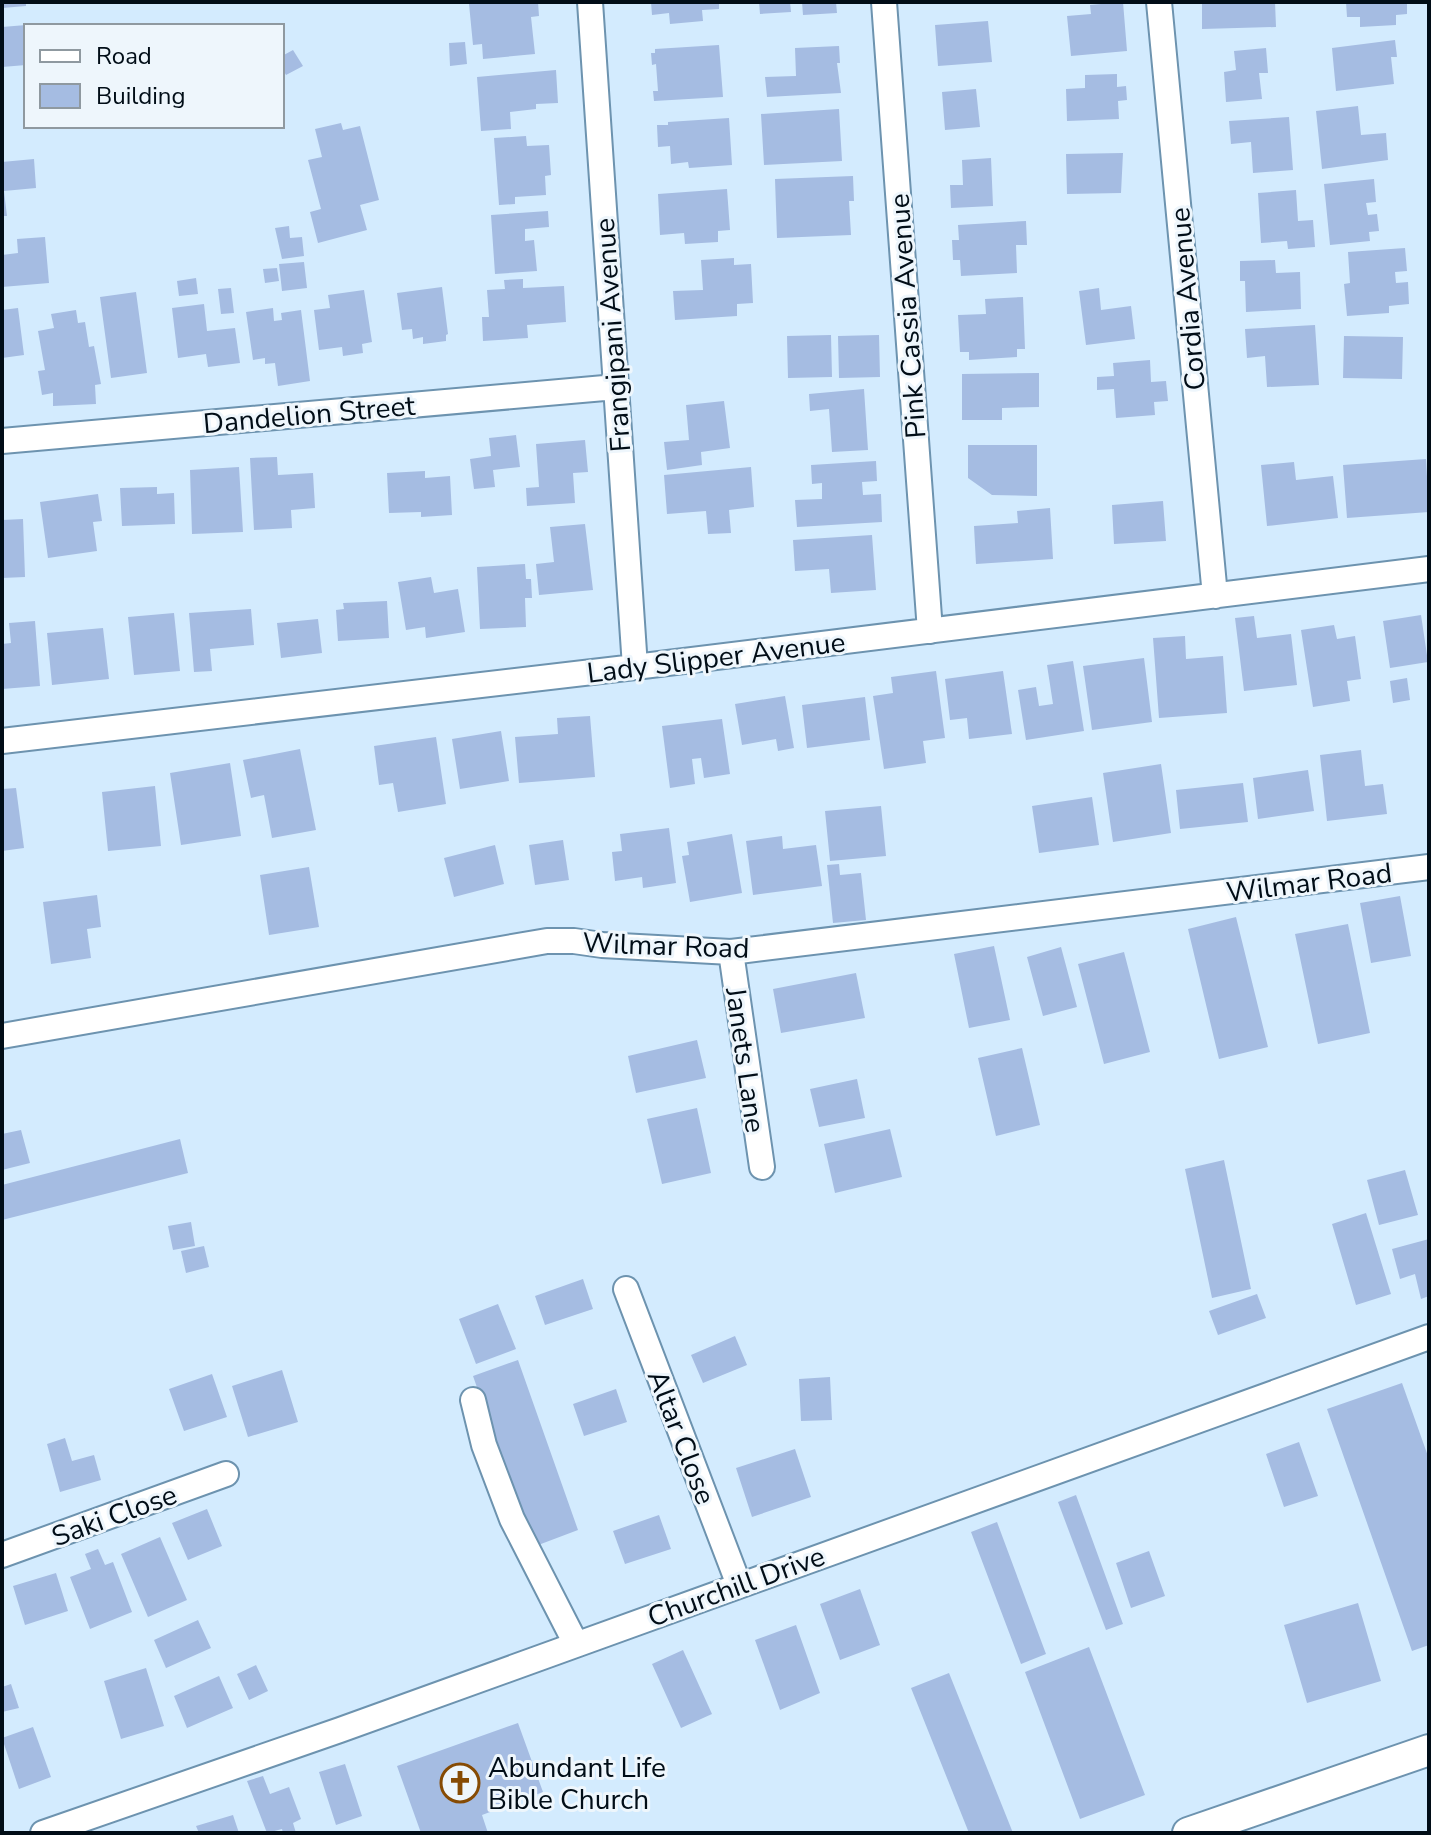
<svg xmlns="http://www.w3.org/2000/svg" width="1431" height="1835" viewBox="0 0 1431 1835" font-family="'Nunito Sans',sans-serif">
<rect width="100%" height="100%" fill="#d3ebfe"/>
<path fill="#a5bce2" d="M2,2H26V6L2,8Z
M490,2H538L539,16L531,17L535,54L483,59L482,44L473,45L469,4Z
M651,2H719V9L702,10L703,21L670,24L669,13L652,15Z
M759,2H790L791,12L760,14Z
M802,2H836L837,13L803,15Z
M1123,2L1127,51L1071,56L1067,16L1091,14L1090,5Z
M1202,2H1275L1276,27L1202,29Z
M1346,2H1407V14L1396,15V25L1360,27V17H1347Z
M988,21L992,62L938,66L935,25Z
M26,25V65L2,67V27Z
M1395,40L1397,57H1391L1394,84L1336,91L1332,48Z
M465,42L467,64L450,66L449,43Z
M719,45L723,97L654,101L653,91H658L656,64L652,65L651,53H655V49Z
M839,46L840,63H837L841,93L767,97L765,77L796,76L795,48Z
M1266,48L1268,73H1259L1262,99L1226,102L1224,72L1236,70L1234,51Z
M293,50L303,66L286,75L282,68V56Z
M556,70L558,103L536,104V109L510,112L511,129L481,131L477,77Z
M1117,74V87L1126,86L1127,100L1118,101L1119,119L1067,121L1066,89L1085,88V75Z
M976,89L980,127L945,130L942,92Z
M1358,106L1361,135L1386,133L1388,160L1322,169L1316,111Z
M839,109L842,161L764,165L761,114Z
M1289,117L1293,170L1253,173L1251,142L1231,144L1229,121Z
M729,118L732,165L689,168L688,162L671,164L670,146L658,147L657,125H668V122Z
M341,123L343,130L360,126L379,200L360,205L367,230L318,243L310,212L321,209L308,160L322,157L315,129Z
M526,136L527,146L549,145L551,175L545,176L546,195L515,197V204L499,205L494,138Z
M1123,153L1121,193L1067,194L1066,154Z
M991,158L993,206L951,208L950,185H963L962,160Z
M34,159L36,188L4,191L7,216H2V162Z
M853,176L854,201H849L851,235L777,238L775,179Z
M1374,179L1376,202L1366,203L1368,215L1377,214L1379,231L1369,232L1370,241L1330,245L1324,184Z
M727,189L730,230L718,231V242L685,244L684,233L660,235L658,194Z
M1296,190L1298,221L1313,220L1315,247L1288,249L1287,241L1261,243L1258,193Z
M548,211L549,227L525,229V241L534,240L537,271L495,274L491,215Z
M1026,221L1027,245H1016L1017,273L961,276L960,260H953L952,240H959L958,225Z
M289,226L290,238L302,237L304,256L282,259L275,228Z
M45,237L49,283L2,287V255L18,253L17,239Z
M1405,248L1407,271L1395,272L1396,283L1408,282L1409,304L1389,306V313L1347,316L1344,284L1350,283L1348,252Z
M734,258V265L751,264L753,303L737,304V316L675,320L673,291L703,290L701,260Z
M1275,260L1276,273L1300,272L1301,309L1246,312L1245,281H1240V261Z
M304,262L307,288L282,291L279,264Z
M277,268L279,281L265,283L263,269Z
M196,278L198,294L179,296L177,281Z
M523,279V288L564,286L566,322L527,325L528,338L483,341L482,317H489L487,290L505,289L504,280Z
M442,287L448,334L446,335V341L423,344V337L413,339L412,329L402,330L397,293Z
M231,288L234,313L221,314L218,289Z
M1099,288L1101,310L1131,306L1135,339L1086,345L1079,291Z
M364,290L372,342L362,344L363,353L343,356L342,347L319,350L314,310L330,308L328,295Z
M136,292L147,373L111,378L100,297Z
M1023,297L1025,349H1017V357L969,360V352H960L958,315L986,314L985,299Z
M204,304L207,331L235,328L240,363L208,367L206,354L178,358L172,308Z
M18,308L24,355L2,358V310Z
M273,308L274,321L282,320L281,313L301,310L310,381L278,386L275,363L265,364V358L253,360L246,312Z
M76,310L78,323L85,322L89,347L94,346L101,384L95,385L96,404L53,406V393L42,395L38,371L45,370L38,331L54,328L51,314Z
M1315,325L1319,385L1267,387L1265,356L1247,358L1245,329Z
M831,335L832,377L788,378L787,336Z
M879,335L880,377L839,378L838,336Z
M1344,336L1403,337L1402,379L1343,378Z
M1150,360L1151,382L1166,381L1168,401L1154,402L1155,415L1116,418L1114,389L1097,390V377L1114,376L1113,363Z
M1039,373V407L1002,408V420H962V374Z
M864,389L868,450L832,452L829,409L810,411L809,394Z
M724,401L730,448L701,452L702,465L667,470L664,442L689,440L686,405Z
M516,435L520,467L493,470L495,487L474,489L470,459L491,456L489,438Z
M585,440L588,472L573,473L575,503L527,506L526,488L539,487L536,444Z
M968,445H1037V496L992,495L968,478Z
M277,457L278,475L313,473L315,508L291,510L292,528L254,530L250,458Z
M1426,459L1429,512L1347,518L1343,465Z
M876,461L877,481L862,482L863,495L881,494L882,522L797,527L795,500L822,499V483L812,484L811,465Z
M1294,462L1296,480L1333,476L1338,518L1267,526L1261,465Z
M239,467L243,532L192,534L190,470Z
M751,467L754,507L729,510L731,533L708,534L706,511L667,514L664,475Z
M425,471V478L450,476L452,515L421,517V512L389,513L387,473Z
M157,487V494L174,493L175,524L122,526L120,488Z
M98,494L102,521L93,522L97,551L48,558L40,502Z
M1163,501L1166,541L1114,544L1112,505Z
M1050,508L1053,559L976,564L974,526L1018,523L1017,511Z
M23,519L25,577L2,578V520Z
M585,524L593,590L539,595L536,564L554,562L550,527Z
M872,535L876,590L831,593L829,569L795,571L793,540Z
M525,564L526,579H531L532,598H525L526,627L480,629L477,567Z
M431,577L434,593L458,589L465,632L426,638L425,627L406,630L398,582Z
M387,601L389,638L338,641L336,610L344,609L343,603Z
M251,609L254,645L210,649L212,671L194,672L189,613Z
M174,613L180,671L134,675L128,617Z
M1421,615L1428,662L1390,668L1383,621Z
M1254,616L1257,638L1291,634L1297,685L1244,691L1235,618Z
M318,619L322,653L281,658L277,623Z
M35,621L40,686L2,689V644L11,643L9,623Z
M1334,625L1337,639L1355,636L1361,679L1347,681L1350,701L1313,707L1301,630Z
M103,628L109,679L52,685L47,633Z
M1185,636L1186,659L1223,656L1227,713L1159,718L1153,638Z
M1144,658L1152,722L1092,730L1083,666Z
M1073,661L1084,731L1026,740L1018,690L1036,687L1039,706L1053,704L1047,665Z
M936,671L945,738L923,741L926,763L884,769L873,696L893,693L891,677Z
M1003,671L1012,734L969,739L967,718L950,720L945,679Z
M1407,678L1410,700L1393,703L1390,681Z
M785,696L794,748L778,751L776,739L742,745L735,704Z
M865,697L870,740L807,748L802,705Z
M590,716L595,777L519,783L515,737L558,734L557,718Z
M722,719L730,774L704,778L701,758L692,759L695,784L670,788L662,726Z
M501,731L509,781L460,789L452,739Z
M436,737L446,804L398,812L393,783L379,785L374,746Z
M300,749L316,830L272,838L264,795L251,798L243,760Z
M1361,750L1365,786L1383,784L1387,814L1327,821L1320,755Z
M230,763L241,836L181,845L170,773Z
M1161,764L1171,833L1113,842L1103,773Z
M1308,770L1314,811L1258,819L1253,778Z
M1243,783L1248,822L1180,829L1176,790Z
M155,786L161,846L108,851L102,792Z
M16,788L24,848L2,851V789Z
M1092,797L1099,845L1039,853L1032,806Z
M881,806L886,856L830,861L825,811Z
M669,828L676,883L643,888L642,877L615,881L612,852L622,851L620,834Z
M732,834L742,893L690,902L682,856L689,855L687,842Z
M782,836L783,849L816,845L822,886L753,895L746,841Z
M563,840L569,880L535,885L529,845Z
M495,845L504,884L454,897L444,858Z
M839,864L840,875L861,873L866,920L833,923L827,865Z
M309,867L319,927L269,935L260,875Z
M97,895L101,927L87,929L91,958L51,964L43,902Z
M1400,896L1411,956L1371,963L1360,903Z
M1236,917L1268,1047L1219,1059L1188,929Z
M1348,924L1370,1033L1318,1044L1295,934Z
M994,946L1010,1020L969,1028L954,954Z
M1061,947L1077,1007L1043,1016L1027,957Z
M1124,952L1150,1052L1104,1064L1078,964Z
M856,973L865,1018L781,1033L773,989Z
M697,1040L706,1078L636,1093L628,1056Z
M1022,1048L1040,1125L996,1136L978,1058Z
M857,1079L865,1118L819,1127L810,1089Z
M697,1108L711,1173L662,1184L647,1119Z
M890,1129L902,1177L835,1193L824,1144Z
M21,1130L30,1163L2,1170V1134Z
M180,1139L188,1173L2,1220V1185Z
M1224,1160L1251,1289L1212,1298L1185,1169Z
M1405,1170L1418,1215L1379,1225L1367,1180Z
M1366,1213L1391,1294L1356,1305L1332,1224Z
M191,1222L195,1246L173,1250L168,1226Z
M1429,1239V1296L1421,1299L1415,1274L1400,1279L1392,1249Z
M204,1246L209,1267L186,1273L181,1251Z
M583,1279L593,1309L545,1325L535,1296Z
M1257,1294L1266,1318L1218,1335L1209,1311Z
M498,1304L516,1349L476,1364L459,1319Z
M735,1336L747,1365L703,1383L691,1355Z
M518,1360L578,1530L533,1547L473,1376Z
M282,1370L298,1422L248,1437L232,1386Z
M212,1374L227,1417L184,1431L169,1389Z
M830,1377L832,1420L801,1421L799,1379Z
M1402,1383L1429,1459V1645L1412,1651L1327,1409Z
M616,1389L627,1422L584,1436L573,1404Z
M65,1438L72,1461L94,1455L101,1480L60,1492L47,1444Z
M1299,1442L1318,1496L1284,1507L1266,1454Z
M795,1449L811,1497L752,1517L736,1468Z
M1076,1495L1123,1624L1106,1630L1058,1502Z
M207,1509L222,1546L188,1560L172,1523Z
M659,1515L671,1549L625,1564L613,1531Z
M997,1522L1046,1654L1021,1664L971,1532Z
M160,1537L187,1600L148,1617L121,1554Z
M98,1549L105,1565L113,1562L132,1612L90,1629L70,1577L91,1569L85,1554Z
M1149,1551L1165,1596L1131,1608L1116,1563Z
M56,1573L68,1611L25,1625L13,1586Z
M860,1589L880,1645L840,1660L820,1604Z
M1358,1603L1381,1681L1307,1703L1284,1625Z
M198,1620L211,1648L166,1668L154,1640Z
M796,1625L820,1693L780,1710L755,1640Z
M1089,1647L1145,1795L1080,1819L1025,1672Z
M683,1650L712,1714L681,1728L652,1664Z
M256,1665L268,1691L249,1700L237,1674Z
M146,1668L164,1726L121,1739L104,1681Z
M949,1673L1013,1833H969L911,1688Z
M219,1676L233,1708L187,1728L174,1696Z
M11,1684L19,1708L2,1712V1687Z
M518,1723L543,1792L482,1815L488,1833H421L397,1766Z
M33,1727L51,1777L19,1789L2,1738Z
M345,1764L362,1816L336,1825L319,1772Z
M263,1776L270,1794L289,1787L301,1819L293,1823L296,1833H283L282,1829L267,1833L247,1781Z
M233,1815L239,1833H199L196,1826Z"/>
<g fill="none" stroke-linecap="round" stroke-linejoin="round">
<g stroke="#6d93af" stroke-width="28">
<path id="minor" d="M590,2L635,667
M884,2L930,631
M1159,2L1215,596
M2,441L616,387
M2,741L635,667L1429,569
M731,952L762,1167
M2,1036L547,941H574L602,945L731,952L1429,867
M626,1289L739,1585
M473,1400L484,1445L512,1519L576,1644
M2,1555L226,1474
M43,1833L340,1730L1429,1337"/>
</g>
<g stroke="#6d93af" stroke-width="34">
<path id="tertiary" d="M1188,1833L1429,1750"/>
</g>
<use href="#minor" stroke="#fff" stroke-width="24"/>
<use href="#tertiary" stroke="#fff" stroke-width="30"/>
</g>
<defs>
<g id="church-ring" transform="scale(2)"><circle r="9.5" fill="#eef6fc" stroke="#864b04" stroke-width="1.5"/><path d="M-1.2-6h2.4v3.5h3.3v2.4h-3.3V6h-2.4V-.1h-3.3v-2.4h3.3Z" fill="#864b04"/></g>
</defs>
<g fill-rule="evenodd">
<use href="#church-ring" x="460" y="1783"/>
</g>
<g text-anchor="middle" stroke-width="6" stroke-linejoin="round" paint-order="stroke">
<g font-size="28" fill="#010d17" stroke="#eef6fc">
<text transform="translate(1187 299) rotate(-95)" y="10">Cordia Avenue</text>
<text transform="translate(907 316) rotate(-94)" y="10">Pink Cassia Avenue</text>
<text transform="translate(612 335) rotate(-94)" y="10">Frangipani Avenue</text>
<text transform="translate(309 414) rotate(-5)" y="10">Dandelion Street</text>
<text transform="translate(716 657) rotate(-7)" y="10">Lady Slipper Avenue</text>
<text transform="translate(1309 882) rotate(-7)" y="10">Wilmar Road</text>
<text transform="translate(666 945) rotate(2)" y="10">Wilmar Road</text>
<text transform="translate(746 1060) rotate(82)" y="10">Janets Lane</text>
<text transform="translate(682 1437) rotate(69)" y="10">Altar Close</text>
<text transform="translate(114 1515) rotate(-20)" y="10">Saki Close</text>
<text transform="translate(736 1586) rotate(-20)" y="10">Churchill Drive</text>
</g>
<g font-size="28" fill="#010d17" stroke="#eef6fc" text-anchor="start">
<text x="488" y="1777">Abundant Life<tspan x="488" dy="32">Bible Church</tspan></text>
</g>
</g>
<rect width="1431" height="1835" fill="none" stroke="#010d17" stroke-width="8"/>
<rect x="24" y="24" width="260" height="104" fill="#eef6fc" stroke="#8f99a0" stroke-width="2"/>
<rect x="40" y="50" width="40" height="12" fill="#ffffff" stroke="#8f99a0" stroke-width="2"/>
<text x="96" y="64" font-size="24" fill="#010d17">Road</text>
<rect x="40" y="84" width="40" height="24" fill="#a5bce2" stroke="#8f99a0" stroke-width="2"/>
<text x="96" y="104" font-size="24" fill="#010d17">Building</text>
</svg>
